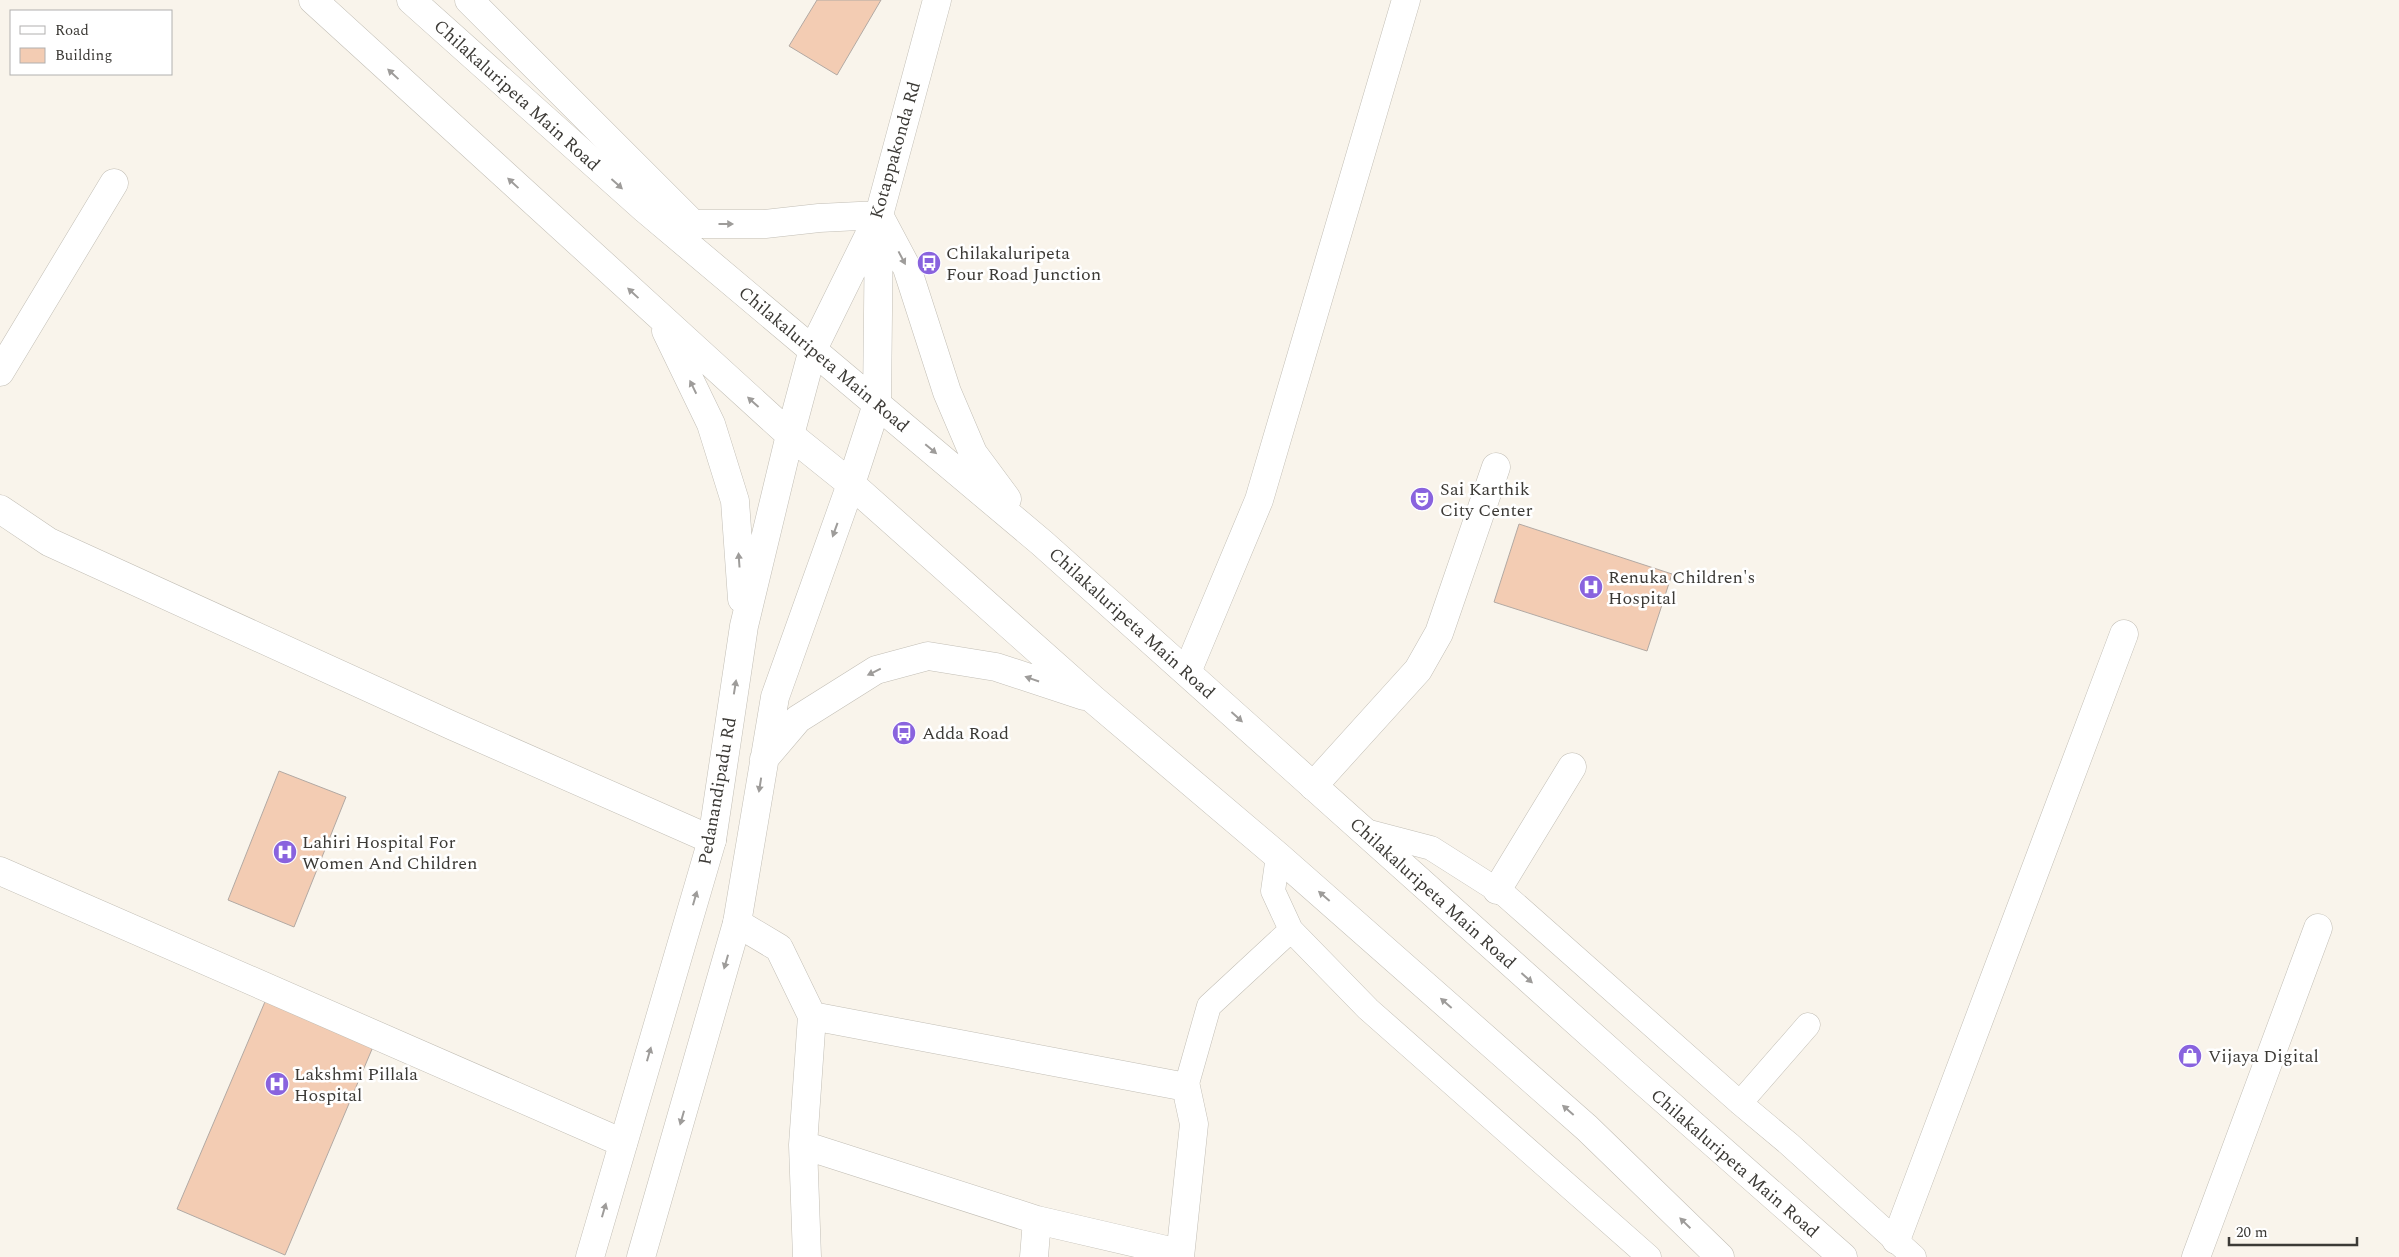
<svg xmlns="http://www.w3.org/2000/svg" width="2399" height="1257" viewBox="0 0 2399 1257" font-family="Spectral,serif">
<rect width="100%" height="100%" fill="#f9f4eb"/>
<path fill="#f3ccb3" stroke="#b2a9a3" d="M817,0H881L837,75L789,46Z
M1519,524L1672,574L1647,651L1494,602Z
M279,771L346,797L294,927L228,900Z
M267,997L375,1042L285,1255L177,1209Z"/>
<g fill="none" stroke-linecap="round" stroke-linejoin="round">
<g stroke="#c2beb5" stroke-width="25">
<path id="lane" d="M1362,828L1366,831L1431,848L1505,895L1740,1103L1789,1144L1914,1257
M1278,856L1273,891L1291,930L1368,1009L1649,1257
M1186,1087L1209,1006L1291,930
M1740,1103L1808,1025"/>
</g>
<g stroke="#c2beb5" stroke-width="29">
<path id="street" d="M469,0L693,224
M0,372L114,183
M0,509L49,542L453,726L712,840
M1187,672L1259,500L1406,0
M1313,786L1418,670L1439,633L1496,467
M0,871L623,1143
M1497,890L1572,767
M737,923L779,948L812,1016L803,1145L807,1257
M812,1016L1186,1087L1194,1124L1180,1257
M803,1145L1037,1220L1179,1253
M1896,1240L2124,634
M1034,1257L1037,1220
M2196,1257L2318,928"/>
</g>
<g stroke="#c2beb5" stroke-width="29">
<path id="secondary" d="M313,0L790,435L851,484L1094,700L1278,856L1587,1128L1720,1257
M411,0L645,209L1042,543L1634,1073L1843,1257
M658,213L693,224H765L819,218L879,215
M881,219L907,268L947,392L973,453L1007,499
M666,331L711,424L735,501L742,599
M764,759L798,719L876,670L928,656L996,667L1084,696
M590,1257L712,840L744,626L790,435L813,349L879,215L937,0
M641,1257L737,923L775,697L851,484L877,404L879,222"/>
</g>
<use href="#lane" stroke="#fff" stroke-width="24"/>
<use href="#street" stroke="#fff" stroke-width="28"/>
<use href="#secondary" stroke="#fff" stroke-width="28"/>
</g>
<defs><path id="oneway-solid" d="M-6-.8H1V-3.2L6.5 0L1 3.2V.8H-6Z" transform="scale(1.25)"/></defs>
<g fill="#9e9c9a">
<use href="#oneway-solid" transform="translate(393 74) rotate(-137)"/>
<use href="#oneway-solid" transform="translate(513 183) rotate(-137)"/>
<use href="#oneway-solid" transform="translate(617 184) rotate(42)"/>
<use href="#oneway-solid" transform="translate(726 224)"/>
<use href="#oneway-solid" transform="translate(902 258) rotate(62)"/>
<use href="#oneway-solid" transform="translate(633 293) rotate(-137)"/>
<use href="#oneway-solid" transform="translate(693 387) rotate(-116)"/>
<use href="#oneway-solid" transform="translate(753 402) rotate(-138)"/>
<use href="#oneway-solid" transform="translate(931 449) rotate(40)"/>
<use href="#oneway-solid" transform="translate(835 530) rotate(110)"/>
<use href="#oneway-solid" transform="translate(739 560) rotate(-94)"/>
<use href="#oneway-solid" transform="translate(874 672) rotate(154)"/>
<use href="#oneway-solid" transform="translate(1032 679) rotate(-161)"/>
<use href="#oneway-solid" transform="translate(735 687) rotate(-81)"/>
<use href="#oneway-solid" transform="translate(1237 717) rotate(42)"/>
<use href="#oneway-solid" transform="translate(760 785) rotate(99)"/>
<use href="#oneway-solid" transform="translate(1324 896) rotate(-139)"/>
<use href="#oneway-solid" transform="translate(695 898) rotate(-74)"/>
<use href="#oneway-solid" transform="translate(726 962) rotate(106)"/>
<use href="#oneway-solid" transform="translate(1527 978) rotate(42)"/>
<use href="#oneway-solid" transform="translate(1446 1003) rotate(-139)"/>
<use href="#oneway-solid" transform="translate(649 1054) rotate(-74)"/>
<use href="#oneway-solid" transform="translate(1568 1110) rotate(-139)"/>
<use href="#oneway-solid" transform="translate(682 1118) rotate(106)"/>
<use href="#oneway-solid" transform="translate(604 1210) rotate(-74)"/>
<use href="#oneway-solid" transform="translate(1685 1223) rotate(-136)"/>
</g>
<defs>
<g id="bus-disc" transform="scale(1.25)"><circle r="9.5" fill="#8963de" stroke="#fff"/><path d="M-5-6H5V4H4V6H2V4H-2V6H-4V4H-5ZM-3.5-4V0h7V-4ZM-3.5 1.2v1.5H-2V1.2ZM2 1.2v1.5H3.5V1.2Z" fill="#fff"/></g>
<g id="theatre-disc" transform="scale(1.25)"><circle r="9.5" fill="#8963de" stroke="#fff"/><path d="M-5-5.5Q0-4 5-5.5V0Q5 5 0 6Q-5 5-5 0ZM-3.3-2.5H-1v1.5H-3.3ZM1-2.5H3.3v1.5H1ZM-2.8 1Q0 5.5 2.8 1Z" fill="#fff"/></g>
<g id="hospital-disc" transform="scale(1.25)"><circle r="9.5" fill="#8963de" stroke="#fff"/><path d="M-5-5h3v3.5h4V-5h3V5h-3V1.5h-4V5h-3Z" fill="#fff"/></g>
<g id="shop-disc" transform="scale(1.25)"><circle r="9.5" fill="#8963de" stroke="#fff"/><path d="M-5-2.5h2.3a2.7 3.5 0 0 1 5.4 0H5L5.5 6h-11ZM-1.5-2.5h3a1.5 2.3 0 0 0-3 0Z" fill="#fff"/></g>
</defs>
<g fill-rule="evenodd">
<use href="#bus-disc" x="929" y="263"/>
<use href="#theatre-disc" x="1422" y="499"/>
<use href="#hospital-disc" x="1591" y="587"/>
<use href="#bus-disc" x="904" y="733"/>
<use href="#hospital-disc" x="285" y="852"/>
<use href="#shop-disc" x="2190" y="1056"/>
<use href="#hospital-disc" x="277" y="1084"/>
</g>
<g text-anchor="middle" stroke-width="5" stroke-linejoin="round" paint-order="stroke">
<g font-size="18" fill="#3c3a36" stroke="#fff">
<text transform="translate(517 95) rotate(42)" y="6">Chilakaluripeta Main Road</text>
<text transform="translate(895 150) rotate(-74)" y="6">Kotappakonda Rd</text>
<text transform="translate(824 359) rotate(40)" y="6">Chilakaluripeta Main Road</text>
<text transform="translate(1132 623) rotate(42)" y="6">Chilakaluripeta Main Road</text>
<text transform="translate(717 791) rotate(-80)" y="6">Pedanandipadu Rd</text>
<text transform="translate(1433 893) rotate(42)" y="6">Chilakaluripeta Main Road</text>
<text transform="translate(1735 1163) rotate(41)" y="6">Chilakaluripeta Main Road</text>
</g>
<g font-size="18" fill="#3c3a36" stroke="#fff" text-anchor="start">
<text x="946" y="259">Chilakaluripeta<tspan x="946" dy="21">Four Road Junction</tspan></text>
<text x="1440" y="495">Sai Karthik<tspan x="1440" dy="21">City Center</tspan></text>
<text x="1608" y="583">Renuka Children's<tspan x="1608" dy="21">Hospital</tspan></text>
<text x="922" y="739">Adda Road</text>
<text x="302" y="848">Lahiri Hospital For<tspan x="302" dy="21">Women And Children</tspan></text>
<text x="2208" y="1062">Vijaya Digital</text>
<text x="294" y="1080">Lakshmi Pillala<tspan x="294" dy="21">Hospital</tspan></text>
</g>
</g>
<rect x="10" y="10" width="162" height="65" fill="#ffffff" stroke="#b1b0af"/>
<rect x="20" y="26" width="25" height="8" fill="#ffffff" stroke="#b1b0af"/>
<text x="55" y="35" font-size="15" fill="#3c3a36">Road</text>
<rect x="20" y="48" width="25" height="15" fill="#f3ccb3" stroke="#b1b0af"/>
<text x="55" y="60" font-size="15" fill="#3c3a36">Building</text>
<path d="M2229 1237v8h128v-8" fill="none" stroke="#3c3a36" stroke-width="2.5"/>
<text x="2236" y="1237" font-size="15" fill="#3c3a36" stroke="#ffffff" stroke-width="4" paint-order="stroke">20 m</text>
</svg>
